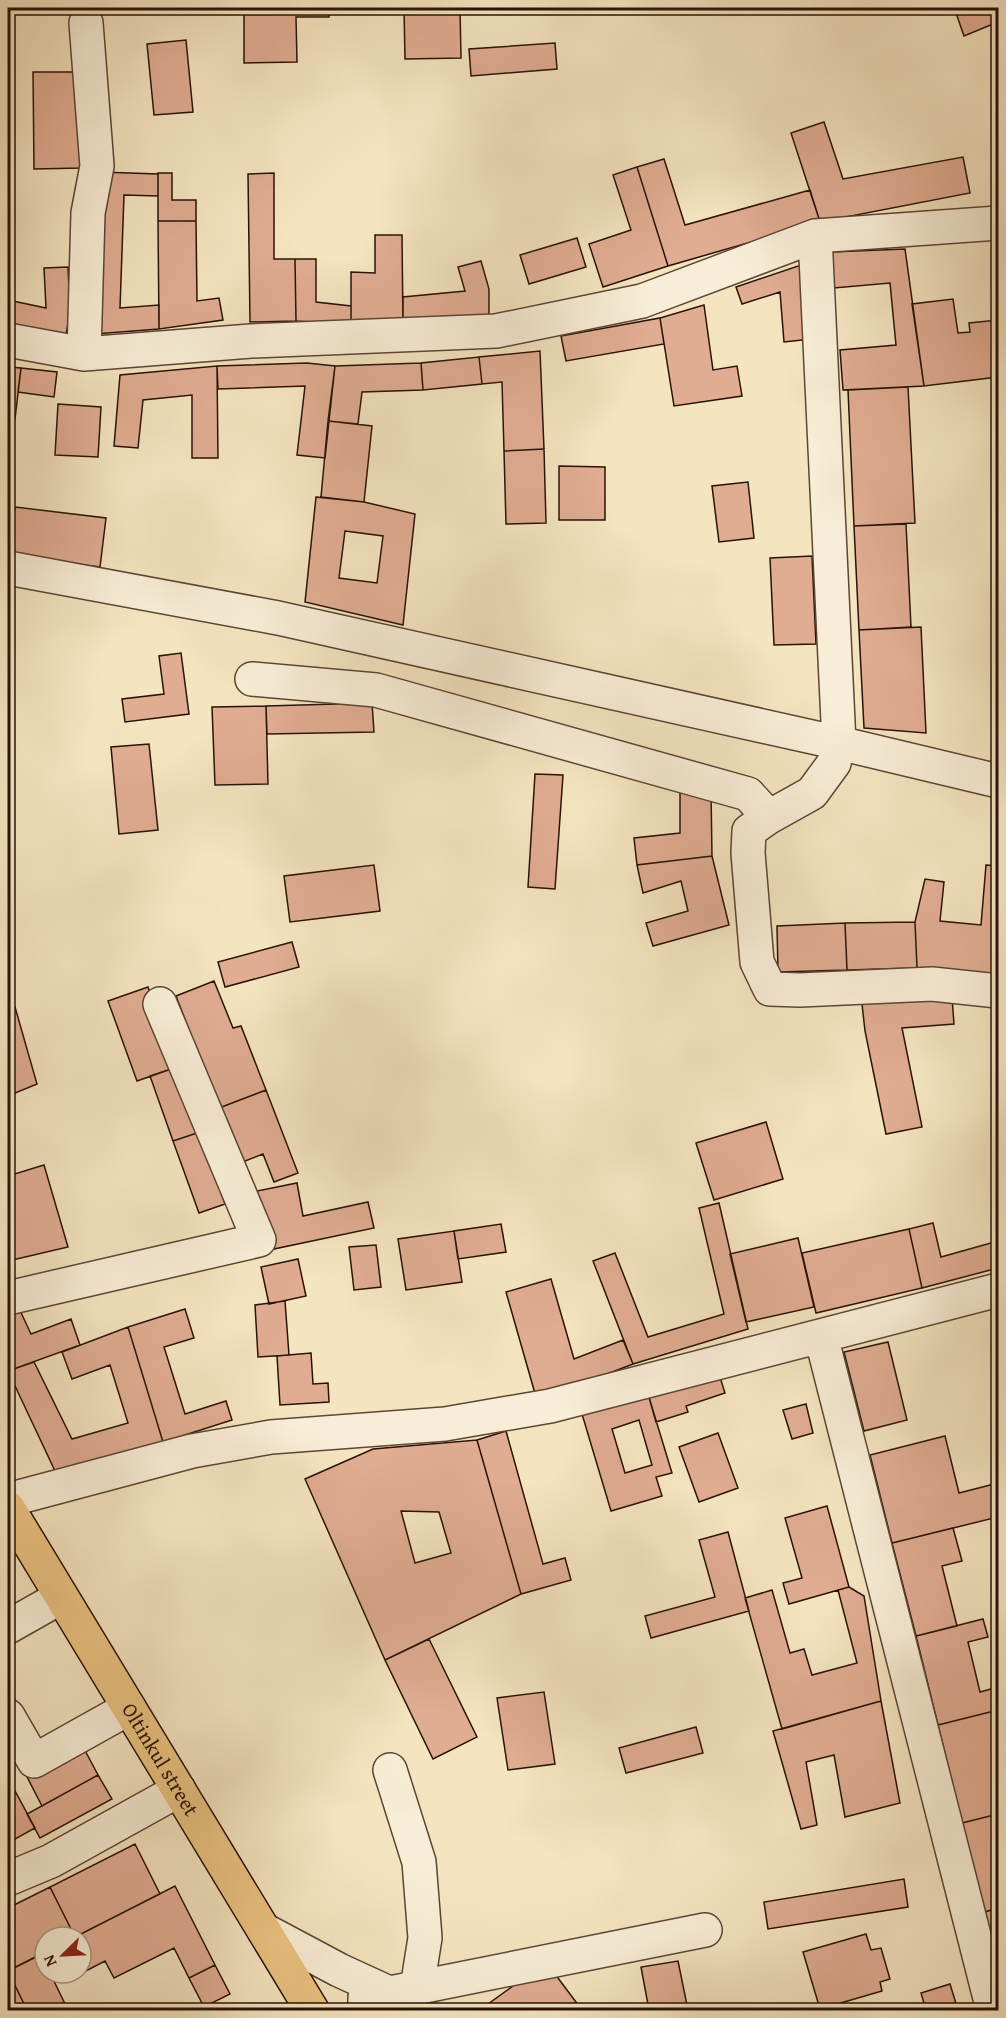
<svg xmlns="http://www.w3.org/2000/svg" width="1006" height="2018" viewBox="0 0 1006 2018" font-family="'Gentium Book Plus',serif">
<rect width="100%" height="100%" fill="#f4e4c0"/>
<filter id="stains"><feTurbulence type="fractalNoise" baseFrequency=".00333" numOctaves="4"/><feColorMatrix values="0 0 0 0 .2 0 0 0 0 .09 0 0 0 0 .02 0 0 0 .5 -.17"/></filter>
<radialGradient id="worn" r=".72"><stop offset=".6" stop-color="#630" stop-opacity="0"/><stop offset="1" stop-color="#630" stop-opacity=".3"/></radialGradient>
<path fill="#e0ac92" stroke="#291206" stroke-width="1.5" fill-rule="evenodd" d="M244,8H329V17H296L297,62L244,63Z
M404,8H460L461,58L405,59Z
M970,8H998V22L964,36L956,13Z
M186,40L193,112L154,115L147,44Z
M555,43L557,69L471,76L469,49Z
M33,72H80L81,168L34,169Z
M824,122L843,179L963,157L970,193L820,222L791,133Z
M664,159L685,225L810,190L820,222L668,266L637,167Z
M637,167L668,266L603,287L589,244L631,230L613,175Z
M100,172L158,174V196L124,195L120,308L159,305V329L95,334Z
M158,173H172V200H196V221H158Z
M274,173V259H295L296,321L250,322L248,174Z
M158,221H196L197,301L219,298L223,320L159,329Z
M375,235H402L403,324H351V272L375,273Z
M577,238L586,267L529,284L520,255Z
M905,249L924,386L843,390L840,350L896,345L890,283L834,288L830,252Z
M295,259H316V302L351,306V324L296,321Z
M481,261L489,289V316L403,324V297L465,291L458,267Z
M804,264L811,339L784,342L780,292L742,304L736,287Z
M68,267L70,313L65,340L8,328V300L46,308L44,268Z
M953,299L958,333L970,332L969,323L998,320V377L924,386L912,304Z
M704,305L713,370L737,366L742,396L674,406L660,318Z
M660,318L664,344L566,361L561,336Z
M540,351L544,449L504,451L502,382L482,384L479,357Z
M479,357L482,384L423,390L421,363Z
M307,363L335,366L325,458L297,455L305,386L218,389L217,366Z
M421,363L423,390L362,392L358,424L328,421L335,366Z
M217,366L218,458H192V395L143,400L138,448L114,446L120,375Z
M8,367L21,368L15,419L8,418Z
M21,368L57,372L54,397L18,392Z
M908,387L915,523L854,526L848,390Z
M58,404L101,407L98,457L55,455Z
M328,421L372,426L364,502L321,497Z
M544,449L546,523L506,524L504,451Z
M559,466L605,467V520H559Z
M748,482L754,538L719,542L712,486Z
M316,497L364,502L415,514L403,625L305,602ZM345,531L383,536L377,583L339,578Z
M15,507L106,518L100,567L9,555Z
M906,524L911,627L859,630L854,526Z
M812,556L816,644L774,645L770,558Z
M921,627L926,733L864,728L859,630Z
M181,653L189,714L125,722L122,699L164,694L159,656Z
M372,703L374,732L267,734L266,706Z
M266,706L268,784L215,785L212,707Z
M149,744L158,830L119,834L111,747Z
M535,774L563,775L555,889L528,887Z
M680,791H711L712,856L637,865L634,838L680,833Z
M712,856L729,925L653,946L646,923L688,911L681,881L643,893L637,865Z
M374,865L380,911L290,922L284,876Z
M986,865L998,866V975L917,968L915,922L925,879L944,882L940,921L981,925Z
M915,922L917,968L847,970L845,923Z
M845,923L847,970L778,972L777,926Z
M292,942L299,967L225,987L218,962Z
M214,981L233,1028L241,1026L266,1090L219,1108L176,996Z
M148,987L177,1067L137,1081L108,1001Z
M952,997L954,1024L902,1028L922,1127L886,1134L865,1031L862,1004Z
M15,1007L37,1084L8,1096V1067L13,1065L8,1047V1009Z
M177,1067L200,1132L173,1141L150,1076Z
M266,1090L298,1173L274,1182L263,1154L240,1163L219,1108Z
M766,1122L783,1179L714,1200L696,1143Z
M200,1132L225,1204L199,1213L173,1141Z
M44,1165L68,1247L8,1261V1213L11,1212L8,1200V1176Z
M297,1183L303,1216L368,1202L374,1228L269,1250L257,1191Z
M719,1203L748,1329L633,1364L593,1261L615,1253L648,1337L724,1314L699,1208Z
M933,1223L941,1257L998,1241V1268L922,1288L909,1229Z
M501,1224L506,1252L458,1259L454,1231Z
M909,1229L922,1288L816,1313L802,1253Z
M454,1231L462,1282L406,1290L398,1239Z
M798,1238L814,1307L746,1322L730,1254Z
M376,1245L381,1287L354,1290L349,1247Z
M298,1259L306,1296L269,1304L261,1267Z
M551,1279L574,1359L623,1340L633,1364L581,1384L536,1397L506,1292Z
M285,1301L289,1355L258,1357L255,1305Z
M17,1304L31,1334L71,1319L80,1345L8,1371V1309Z
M185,1309L194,1338L164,1347L185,1414L226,1401L232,1420L163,1442L128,1327Z
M128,1327L163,1442L56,1473L8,1371L34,1362L72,1439L128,1423L110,1365L72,1379L62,1352Z
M888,1342L907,1420L864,1431L844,1352Z
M311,1353L313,1384L328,1383L329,1402L280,1405L277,1356Z
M718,1371L725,1393L686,1406L688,1412L656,1422L648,1394Z
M648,1394L672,1473L656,1477L662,1496L611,1511L582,1414ZM639,1420L652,1465L625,1473L612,1429Z
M806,1404L813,1433L792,1439L783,1410Z
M506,1431L543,1564L565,1558L571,1580L521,1594L477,1440Z
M718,1433L738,1488L699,1502L679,1447Z
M945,1436L959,1493L998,1483V1517L892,1543L870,1455Z
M477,1440L521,1594L385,1660L305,1479L373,1449ZM401,1511L439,1512L451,1553L415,1563Z
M827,1506L849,1587L789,1604L783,1583L802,1578L785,1518Z
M953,1528L962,1561L942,1566L957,1626L916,1636L892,1543Z
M728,1532L749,1611L651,1638L645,1616L715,1597L699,1540Z
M849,1587L864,1596L881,1701L782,1729L745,1598L772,1590L790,1653L804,1649L812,1675L857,1663L838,1590Z
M983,1619L988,1637L968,1642L980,1692L998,1687V1710L938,1725L916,1636Z
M429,1639L477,1737L433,1759L385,1660Z
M544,1692L555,1764L508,1770L497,1698Z
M881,1701L900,1803L845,1817L834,1755L806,1762L817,1825L801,1829L773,1731Z
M998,1710V1814L962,1823L938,1725Z
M696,1727L703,1753L626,1773L619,1748Z
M81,1743L98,1775L42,1806L25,1773Z
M98,1775L112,1799L40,1838L27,1814Z
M8,1778L35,1828L8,1843Z
M998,1814V1908L985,1912L962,1823Z
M135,1844L160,1894L75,1937L50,1887Z
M904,1879L908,1907L768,1929L764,1902Z
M175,1886L215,1965L189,1978L174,1948L114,1978L105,1961L80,1974L81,1937H75Z
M50,1887L75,1937H45V1952L8,1971V1908Z
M998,1908V1967L985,1912Z
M866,1934L871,1950L881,1948L890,1979L880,1982L882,1991L820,2009L803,1952Z
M40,1955L45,1964V1973H50L66,2006L57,2010H27L8,1971Z
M678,1961L688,2010H649L641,1967Z
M546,1962L582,2010H494L488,2004Z
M215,1965L230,1994L204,2007L189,1978Z
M8,1971L27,2010H8Z
M950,1984L958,2010H926L921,1993Z
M128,2004L131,2010H113Z"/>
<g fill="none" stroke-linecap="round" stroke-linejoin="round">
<g stroke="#5c4634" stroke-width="36">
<path id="minor" d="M815,236L839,743L834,763L812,793L769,817L749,831L748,853L757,962L770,989L800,990L932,984L998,991
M8,340L84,354L251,341L496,331L642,301L815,236L998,223
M84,354L88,213L97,166L86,23
M8,568L278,618L839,743L998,781
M252,679L376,690L748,794L769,817
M8,1298L259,1240L160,1004
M821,1336L993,2010
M8,1500L192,1451L271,1437L445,1424L550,1406L998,1290
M8,1627L61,1597
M8,1716L34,1761L129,1708
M390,1770L419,1862L425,1938L417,1988
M8,1879L51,1861L179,1790
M264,1930L339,1970L389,1993L393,2000
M365,2010V1998L705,1930"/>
</g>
<g stroke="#291206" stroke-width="36">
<g id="major">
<path id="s1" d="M8,1508L312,2010"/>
</g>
</g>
<use href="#minor" stroke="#f8edd6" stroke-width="33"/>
<use href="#major" stroke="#eac280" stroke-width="33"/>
</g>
<g text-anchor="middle" stroke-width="6" stroke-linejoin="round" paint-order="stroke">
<g font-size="21" fill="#291206" stroke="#f8edd6">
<text dy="7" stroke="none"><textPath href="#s1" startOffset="294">Oltinkul street</textPath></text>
</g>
</g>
<rect width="1006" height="2018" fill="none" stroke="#f4e4c0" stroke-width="30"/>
<rect x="9" y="9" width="988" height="2000" fill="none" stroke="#291206" stroke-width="3"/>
<rect x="15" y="15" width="976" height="1988" fill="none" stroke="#291206" stroke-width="1.5"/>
<g transform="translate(63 1955) rotate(246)"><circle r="28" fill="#f8edd6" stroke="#a59583" stroke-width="1.5"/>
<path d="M0-4.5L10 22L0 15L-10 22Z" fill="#8f2418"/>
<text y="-9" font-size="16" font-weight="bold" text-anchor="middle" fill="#291206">N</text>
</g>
<rect width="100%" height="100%" filter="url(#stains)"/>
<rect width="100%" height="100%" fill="url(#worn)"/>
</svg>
